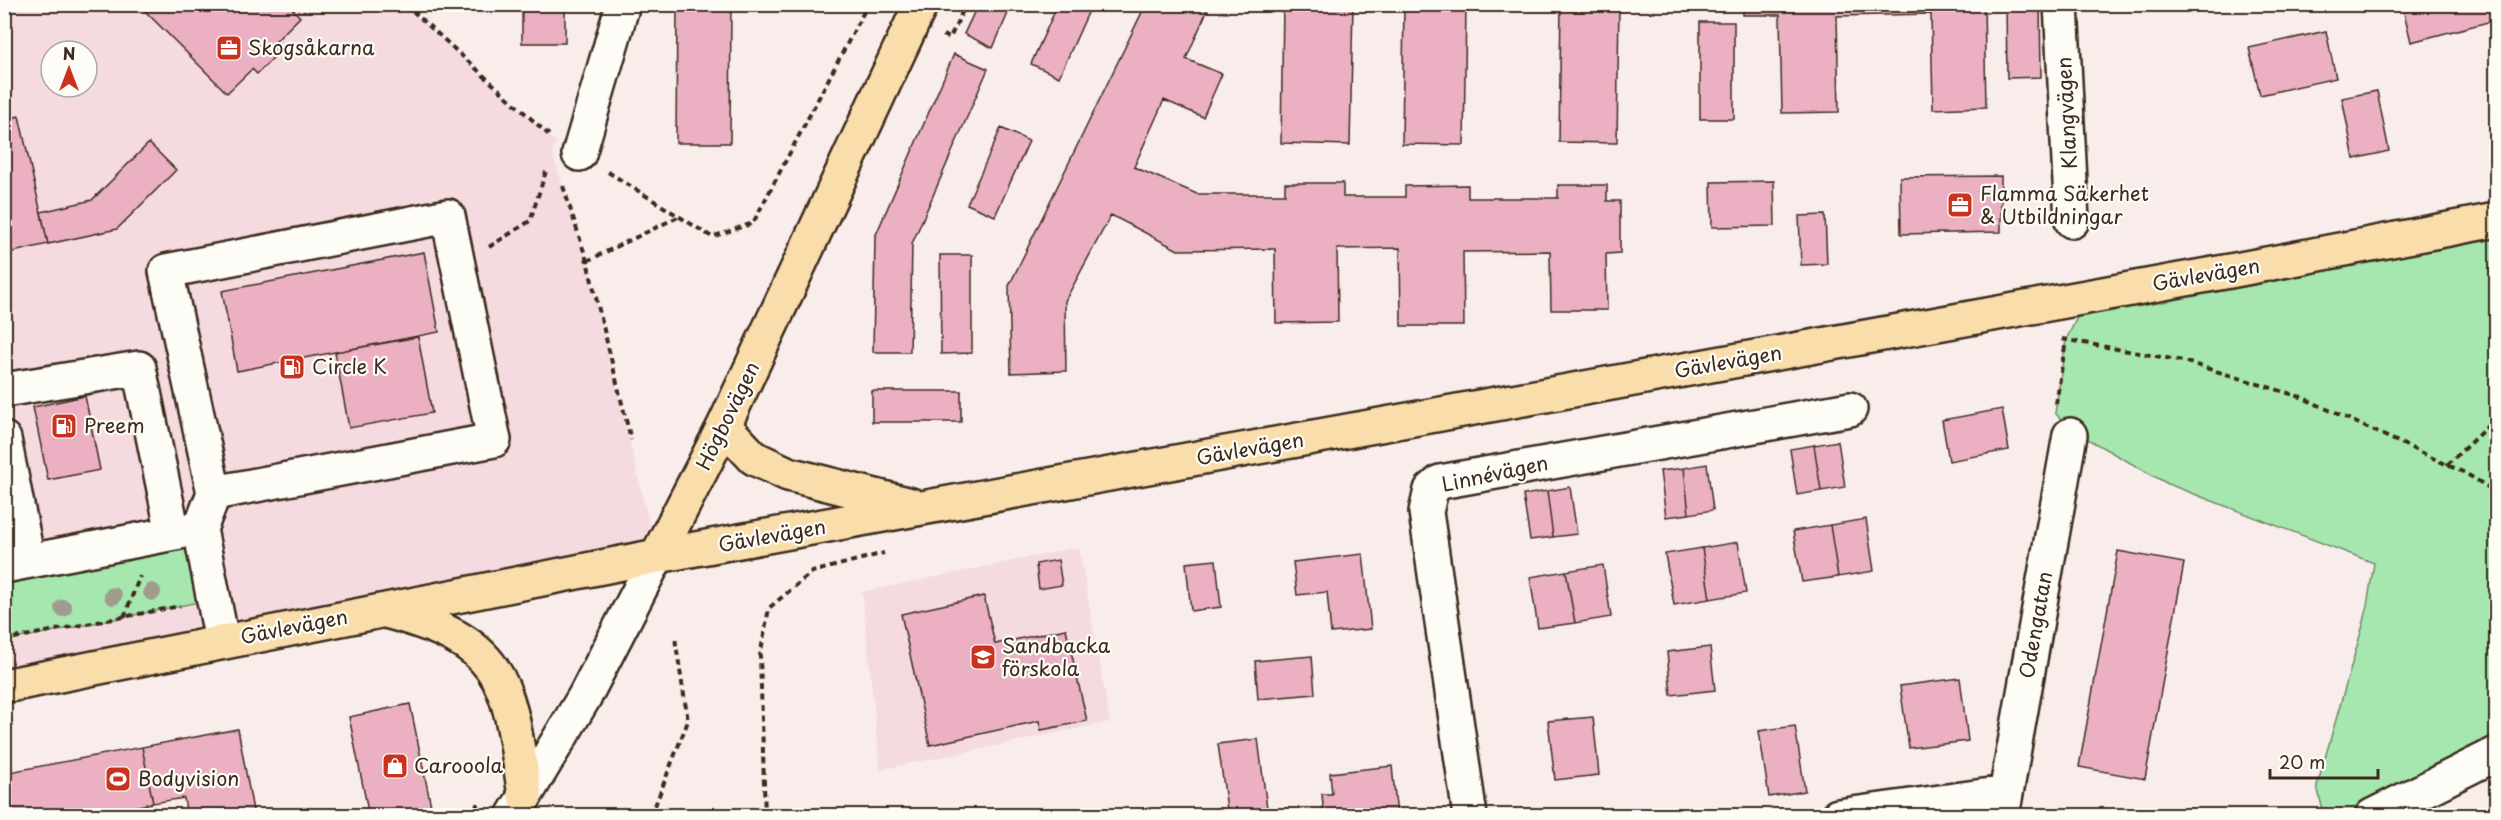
<svg xmlns="http://www.w3.org/2000/svg" width="2501" height="820" viewBox="0 0 2501 820" font-family="'Playpen Sans',sans-serif">
<rect width="100%" height="100%" fill="#f9edec"/>
<filter id="ink" filterUnits="userSpaceOnUse"><feTurbulence type="fractalNoise" baseFrequency=".0167" numOctaves="2"/><feDisplacementMap in="SourceGraphic" scale="12" xChannelSelector="R" yChannelSelector="G"/><feConvolveMatrix kernelMatrix="1 2 1 2 8 2 1 2 1" color-interpolation-filters="sRGB"/></filter>
<g filter="url(#ink)">
<path fill="#f5dbdf" fill-rule="evenodd" d="M4,5H405L556,142L552,152L587,261L657,556L5,687ZM51,51H87V87H51Z
M1079,547L1110,722L880,770L862,592Z"/>
<path fill="#a6e7af" stroke="#708866" stroke-width="1.5" d="M2496,220V754L2372,815H2324L2317,786L2365,618L2374,563L2168,484L2073,431L2055,413L2066,340L2087,297Z
M200,529L214,599L5,641V567Z"/>
<path fill="#ebb1c2" stroke="#3b2a1e" stroke-width="1.5" d="M138,4H288L300,17L272,45L279,52L257,74L252,69L227,93Z
M522,4H565V43H522Z
M677,4H731L730,143H676Z
M978,4H1012L993,48L964,34Z
M1058,4H1092L1059,77L1031,64Z
M1146,4H1210L1186,59L1222,74L1203,117L1164,100L1134,167L1197,194H1285V183H1343V197H1405V186L1468,185V198H1558V185H1607V201H1620V253L1606,254L1607,310H1551L1550,251L1463,252L1464,326H1401L1400,248L1337,249L1338,322L1276,323L1275,249L1178,250L1111,215L1065,301L1066,371L1011,373L1009,286Z
M1283,4H1353L1350,145L1281,143Z
M1404,4H1466L1464,145L1402,144Z
M1561,4H1619L1617,143L1559,142Z
M1743,4H1984L1986,107L1933,109L1931,14L1837,16L1839,112L1782,113L1780,15H1743Z
M2006,4H2040L2041,77L2007,78Z
M2402,4H2496V20L2411,42Z
M1700,22H1734V119H1700Z
M2326,31L2336,78L2260,95L2249,48Z
M954,54L988,69L912,244L910,352H873L875,237Z
M2377,91L2389,151L2354,159L2342,98Z
M19,116L48,244L4,254V120Z
M1001,128L1029,141L995,216L967,204Z
M149,143L176,170L117,229L48,244L41,212L92,200Z
M2001,176V232L1901,234L1900,177Z
M1774,181L1775,226L1712,227L1711,182Z
M1825,215L1827,264L1801,265L1799,216Z
M424,252L439,332L237,371L222,291Z
M940,255H972V353L941,354Z
M418,337L432,413L349,428L335,352Z
M872,391H961V422H872Z
M85,396L100,470L48,480L33,407Z
M2002,409L2009,450L1949,461L1942,420Z
M1838,441L1845,487L1821,491L1814,445Z
M1814,445L1821,491L1797,495L1790,449Z
M1707,464L1713,510L1689,514L1684,468Z
M1684,468L1689,514L1666,517L1660,471Z
M1570,487L1577,534L1553,537L1547,491Z
M1547,491L1553,537L1530,540L1523,495Z
M1866,519L1874,571L1838,577L1830,525Z
M1830,525L1838,577L1802,582L1793,531Z
M1738,542L1746,593L1710,599L1702,548Z
M1702,548L1710,599L1674,605L1665,554Z
M2118,551L2184,563L2145,779L2079,767Z
M1363,554L1371,629L1331,633L1327,592L1297,595L1293,562Z
M1058,560L1062,585L1039,589L1036,564Z
M1216,560L1221,607L1191,611L1186,563Z
M1603,565L1611,617L1575,623L1566,571Z
M1566,571L1575,623L1538,628L1530,577Z
M984,596L995,644L1066,629L1087,721L1041,730L1039,721L930,745L901,614Z
M1710,647L1715,690L1671,695L1667,652Z
M1312,656L1315,694L1258,699L1255,661Z
M1960,678L1968,741L1909,748L1900,686Z
M410,704L433,816H369L349,717Z
M1593,717L1599,775L1555,780L1548,721Z
M1795,726L1805,791L1769,797L1759,731Z
M238,729L254,816H187L184,798L153,803L142,747Z
M1258,739L1268,816H1228L1218,744Z
M142,747L153,803L90,816H4V773Z
M1392,766L1397,816H1324L1322,794H1332L1330,773Z"/>
<g fill="none" stroke-linecap="round" stroke-linejoin="round">
<g stroke="#3b2a1e" stroke-width="38">
<path id="minor" d="M2061,4L2072,221
M579,154L623,4
M4,390L139,368L173,533
M4,439L28,561
M214,493L166,271L448,216L494,440L214,493L200,529L222,641
M4,566L195,529
M513,816L585,696L657,556
M1470,816L1426,512L1431,490L1440,482L1850,409
M1838,816L2005,793
M2002,816L2070,435
M2372,816L2496,754"/>
</g>
<g stroke="#3b2a1e" stroke-width="38">
<path id="major" d="M724,426L754,458L788,474L911,505
M657,556L724,426L921,4
M386,611C508,643 508,682 525,796
M4,686L657,556L2230,271L2496,220"/>
</g>
<path stroke="#3b2a1e" stroke-width="4" stroke-dasharray="6 4.5" stroke-linecap="butt" d="M405,4L549,135
M873,4L881,8
M943,35L950,38L966,4
M608,172L712,237L753,223L868,4
M563,186L587,261L631,440
M489,247L530,221L547,168
M587,261L680,216
M2062,339L2183,361L2301,397L2465,473L2496,492
M2056,404L2066,340
M2447,465L2496,418
M124,617L140,576
M4,640L180,606
M471,816L478,803
M651,816L688,721L675,638
M765,816L760,656L769,608L812,572L884,553"/>
<use href="#minor" stroke="#fdfcf7" stroke-width="33"/>
<use href="#major" stroke="#f9deab" stroke-width="33"/>
</g>
<g fill="#9f9c8e">
<circle cx="152" cy="592" r="9"/>
<circle cx="113" cy="596" r="9"/>
<circle cx="63" cy="608" r="9"/>
</g>
</g>
<defs>
<g id="office-square" transform="scale(1.35)"><rect x="-9" y="-9" width="18" height="18" rx="4" fill="#c8321e" stroke="#fdfcf7"/><path d="M-6-3h4V-5.5h4V-3h4V5H-6ZM-1-4.5V-3h2v-1.5ZM-6 0V1H6V0Z" fill="#fff"/></g>
<g id="fuel-square" transform="scale(1.35)"><rect x="-9" y="-9" width="18" height="18" rx="4" fill="#c8321e" stroke="#fdfcf7"/><path d="M-5.5-6h7V0h2V4h1.3V-2.5L3-4.5l.8-.8L6-3V5H2.5V1h-1V6h-7ZM-4.2-4.7v3.2H.2V-4.7Z" fill="#fff"/></g>
<g id="school-square" transform="scale(1.35)"><rect x="-9" y="-9" width="18" height="18" rx="4" fill="#c8321e" stroke="#fdfcf7"/><path d="M0-5L7-2L0 1L-7-2ZM-4 1L0 2.5L4 1V4Q0 6-4 4Z" fill="#fff"/></g>
<g id="shop-square" transform="scale(1.35)"><rect x="-9" y="-9" width="18" height="18" rx="4" fill="#c8321e" stroke="#fdfcf7"/><path d="M-5-2.5h2.3a2.7 3.5 0 0 1 5.4 0H5L5.5 6h-11ZM-1.5-2.5h3a1.5 2.3 0 0 0-3 0Z" fill="#fff"/></g>
<g id="stadium-square" transform="scale(1.35)"><rect x="-9" y="-9" width="18" height="18" rx="4" fill="#c8321e" stroke="#fdfcf7"/><path d="M0-5a6.5 5 0 1 0 0 10a6.5 5 0 1 0 0-10ZM-3.5-1.8h7v3.6h-7Z" fill="#fff"/></g>
</defs>
<g fill-rule="evenodd">
<use href="#office-square" x="229" y="48"/>
<use href="#office-square" x="1960" y="205"/>
<use href="#fuel-square" x="292" y="367"/>
<use href="#fuel-square" x="64" y="426"/>
<use href="#school-square" x="983" y="657"/>
<use href="#shop-square" x="395" y="766"/>
<use href="#stadium-square" x="118" y="779"/>
</g>
<g text-anchor="middle" stroke-width="4.5" stroke-linejoin="round" paint-order="stroke">
<g font-size="20" fill="#3b2a1e" stroke="#fdfcf7" text-anchor="start">
<text x="248" y="55">Skogsåkarna</text>
<text x="1980" y="201">Flamma Säkerhet<tspan x="1980" dy="23">&amp; Utbildningar</tspan></text>
<text x="312" y="374">Circle K</text>
<text x="84" y="433">Preem</text>
<text x="1002" y="653">Sandbacka<tspan x="1002" dy="23">förskola</tspan></text>
<text x="414" y="773">Carooola</text>
<text x="138" y="786">Bodyvision</text>
</g>
<g font-size="20" fill="#3b2a1e" stroke="#fdfcf7">
<text transform="translate(2067 113) rotate(-93)" y="7">Klangvägen</text>
<text transform="translate(2206 275) rotate(-10)" y="7">Gävlevägen</text>
<text transform="translate(1728 362) rotate(-10)" y="7">Gävlevägen</text>
<text transform="translate(728 416) rotate(-64)" y="7">Högbovägen</text>
<text transform="translate(1250 449) rotate(-10)" y="7">Gävlevägen</text>
<text transform="translate(1495 474) rotate(-12)" y="7">Linnévägen</text>
<text transform="translate(772 536) rotate(-10)" y="7">Gävlevägen</text>
<text transform="translate(2036 625) rotate(-80)" y="7">Odengatan</text>
<text transform="translate(294 627) rotate(-11)" y="7">Gävlevägen</text>
</g>
</g>
<rect width="2501" height="820" fill="none" stroke="#fdfcf7" stroke-width="24"/>
<rect x="12" y="12" width="2477" height="796" fill="none" stroke="#3b2a1e" stroke-width="2" filter="url(#ink)"/>
<g transform="translate(69 69)"><circle r="28" fill="#fdfcf7" stroke="#afa8a0" stroke-width="1.5"/>
<path d="M0-4.5L10 22L0 15L-10 22Z" fill="#c8321e"/>
<text y="-9" font-size="16" font-weight="bold" text-anchor="middle" fill="#3b2a1e">N</text>
</g>
<path d="M2270 769v9h108v-9" fill="none" stroke="#3b2a1e" stroke-width="3"/>
<text x="2279" y="769" font-size="18" fill="#3b2a1e" stroke="#fdfcf7" stroke-width="4.5" paint-order="stroke">20 m</text>
</svg>
